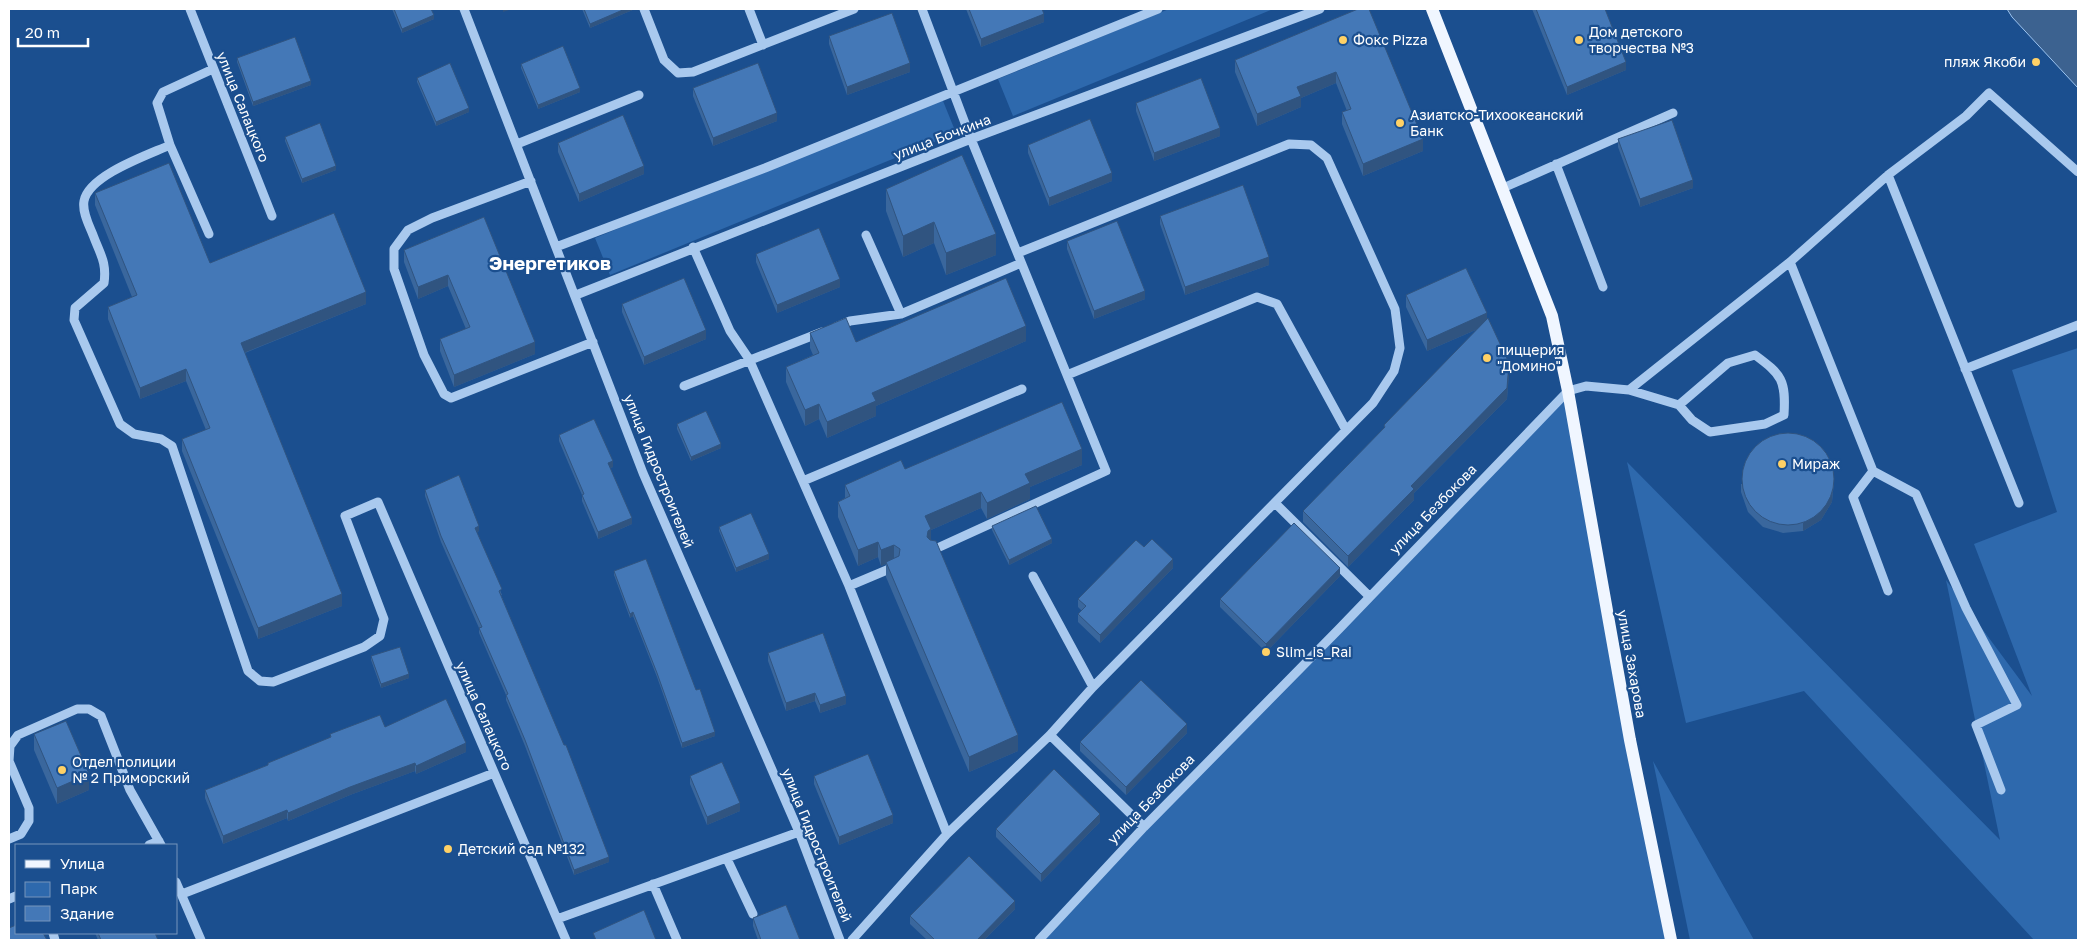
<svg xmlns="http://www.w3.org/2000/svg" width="2087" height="949" viewBox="0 0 2087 949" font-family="'Golos Text',sans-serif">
<rect width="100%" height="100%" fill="#1b4f8f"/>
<path fill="#2e69ad" d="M1169,9H1273L1013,116L998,79Z
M941,96L956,133L610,275L595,238Z
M2078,348V940H2034L1804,691L1686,723L1627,462L2000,840L1946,580L2032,696L1974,544L2057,512L2012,370Z
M1568,391L1671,940H1035Z
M1653,761L1754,940H1690Z"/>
<path fill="#3c6290" stroke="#9cc4f0" d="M2007,9H2078V88L2012,17Z"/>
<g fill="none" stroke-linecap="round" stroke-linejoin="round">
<path stroke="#a9c9ee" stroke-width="9" d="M190,9L272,216
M464,9L643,473L799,832L840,940
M644,9L664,60L678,73L693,72L854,9
M749,9L763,45
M922,9L971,139L1106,471L933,550
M213,69L163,92L157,103L170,145C148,155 89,175 84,201C82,212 89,225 93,235C100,254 107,262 104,283L75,308L74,320L120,424L134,434L161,439L172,446L248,671L260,681L273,682L364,647L380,636L384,619L345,516L378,502L566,940
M517,144L639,95
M170,145L209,234
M1556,164L1603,287
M1888,175L2019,503
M531,181L432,218L408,230L394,249V269L424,355L444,394L451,398L593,342
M1503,188L1673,113
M866,235L901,314
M556,247L765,168L1158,9
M693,247L730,331L749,359L849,586L947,834
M1790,262L1873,471L1916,494L1966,608L2017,705L1976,725L2001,790
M576,295L971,139L1320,9
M836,327L850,321L901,314L1021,263
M1965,369L2078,325
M1067,375L1257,297L1277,304L1346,430
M684,386L822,332
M1629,390L1790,262L1888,175L1966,116L1989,93L2078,172
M1873,471L1853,497L1888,591
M803,481L1022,389
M1275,503L1369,596
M1033,576L1093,687
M849,586L894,567
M1050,735L1144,827
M9,839L21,834L29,821V808L9,761L10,746L18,735L77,709H89L101,716L130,790L161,845
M149,845L159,841
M727,859L753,914
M176,882L201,940
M653,884L677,940
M182,894L494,773
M9,899L16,896
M557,919L799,832
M53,933L55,940
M852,940L947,834L1050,735L1093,687L1373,403L1394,371L1400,348L1395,309L1327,158L1311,145L1289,144L1018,253
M1039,940L1144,827L1339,629L1568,391L1586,386L1629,390L1679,405L1692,420L1710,432L1765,424L1784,415C1786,380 1782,375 1755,355L1728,363L1679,405"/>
<path stroke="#f0f6ff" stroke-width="12" d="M1432,9L1552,316L1568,391L1630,740L1671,940"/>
</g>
<path fill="#3a679d" d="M392,9H431L434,19L402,33Z
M582,9H635L590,28Z
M966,9H1042L1044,22L981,47Z
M1358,9L1423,151L1363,176L1342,124V112L1347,111L1336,83L1301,98V107L1257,126L1235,72V60Z
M1532,9H1605L1626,70L1567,95Z
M829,36L910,72L847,95L829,44Z
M237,58L311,85L253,106L237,62Z
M521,64L580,92L538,109L521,68Z
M417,78L469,112L436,126L417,82Z
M693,88L777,121L713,146L693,96Z
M1136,103L1220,136L1154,161L1136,111Z
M285,137L336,170L302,183L285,141Z
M1618,139L1693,188L1640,207L1618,147Z
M558,143L644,174L579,202L558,152Z
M1028,145L1112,181L1049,206L1028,153Z
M886,189L996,255L946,275L934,243L903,257L886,211Z
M95,193L210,263L366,304L245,353L342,606L258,639L182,451V439L206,430L186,381L140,399L108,319V307L132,297L95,205Z
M1160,216L1269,265L1185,295L1160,224Z
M484,217L535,354L454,387L440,351V339L466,329L448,286L418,299L404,262V250Z
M1067,241L1145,299L1094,319L1067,249Z
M756,254L840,287L777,313L756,262Z
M1406,295L1487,319L1509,373L1507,399L1414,493V500L1348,567L1303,522V511L1384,429V425L1478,329L1427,351L1406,307Z
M622,304L706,339L644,365L622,312Z
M810,333L856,342L1026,341L876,406V416L827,438L819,419L805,426L786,382V367L813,355L810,348Z
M677,424L721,448L691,461L677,429Z
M559,435L613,467L610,468L632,524L598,539L582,501V495L559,441Z
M1082,465L1030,487V499L987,519L981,508L931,530V540L1018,751L969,772L886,577V564L881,566L878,557L858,566L838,517V502L845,498V485L905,469Z
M1834,481L1832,502L1821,520L1803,531L1783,533L1763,527L1748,512L1741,492V484Z
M425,490L479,531L477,532L502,595H501L609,862L574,875L525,746L506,700V695L479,633V628L441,542L425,496Z
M992,526L1052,543L1009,565L992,530Z
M719,527L769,559L736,572L719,531Z
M1144,547L1173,568L1100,643L1078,622V614L1082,611L1078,607V599Z
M614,571L696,690L715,736L682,748L657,677L633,616L630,618L614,575Z
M1340,576L1266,652L1220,607V599Z
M768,653L846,704L820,713L815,701L786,711L768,661Z
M371,656L409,678L381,688L371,660Z
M385,727L466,752L416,774L415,771L350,795L288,821L287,818L223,844L205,798V790L268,765V763L330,738V734Z
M1187,733L1126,795L1080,751V742Z
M34,734L89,790L57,804L34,750Z
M690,776L740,811L707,825L690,784Z
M814,776L893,823L839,845L814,784Z
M1100,822L1041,882L996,837V829Z
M1015,909L984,940H927L910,924V916Z
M753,918L800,940H758L753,926Z
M95,933H155L158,940H98Z"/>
<path fill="#305480" d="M503,9H512L503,12Z
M625,9H635L590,28V24Z
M1044,14V22L981,47V39Z
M434,15V19L402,33V29Z
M1626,62V70L1567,95V87Z
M910,63V72L847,95V87Z
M1336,72V83L1301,98V107L1257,126V114L1297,87Z
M311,81V85L253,106V102Z
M580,88V92L538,109V105Z
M469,108V112L436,126V122Z
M777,113V121L713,146V138Z
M1220,128V136L1154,161V153Z
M1423,139V151L1363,176V164Z
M336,166V170L302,183V179Z
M644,166V174L579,202V194Z
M1112,173V181L1049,206V198Z
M1693,180V188L1640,207V199Z
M934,222V243L903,257V236Z
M996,234V255L946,275V253Z
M1269,257V265L1185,295V287Z
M448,275V286L418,299V287Z
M840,279V287L777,313V305Z
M1145,291V299L1094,319V311Z
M366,292V304L241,354V343Z
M1487,313V325L1427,351V340Z
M1026,326V341L876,406V416L827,438V422L872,393Z
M706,330V339L644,365V357Z
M535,342V354L454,387V375Z
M1509,363V373L1507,399L1414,493V500L1348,567V556L1411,486Z
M186,369V381L140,399V388Z
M819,404V419L805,426V410Z
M721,444V448L691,461V457Z
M1082,449V465L1030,487V499L987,519V503L1025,474Z
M613,461V467L608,469V463Z
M1834,473L1832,502L1821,520L1803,531V523Z
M981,492V508L931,530V544L927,552L925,516Z
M632,518V524L598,539V532Z
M479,526V531L475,533V528Z
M1052,539V543L1009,565V560Z
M878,542V557L858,566V550Z
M894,545V561L886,562V564L881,566V550Z
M769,554V559L736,572V568Z
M1173,559V568L1100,643V635Z
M1340,568V576L1266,652V644Z
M342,594V606L258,639V628Z
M633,612V616L630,618V614Z
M409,674V678L381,688V684Z
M815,693V701L786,711V703Z
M846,696V704L820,713V705Z
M1187,724V733L1126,795V787Z
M715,732V736L682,748V743Z
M1018,735V751L969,772V757Z
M466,743V752L416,774V766Z
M415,763V771L350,795L288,821V813L350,787Z
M89,774V790L57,804V788Z
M740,803V811L707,825V817Z
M287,810V818L223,844V836Z
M1100,814V822L1041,882V874Z
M893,815V823L839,845V837Z
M609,857V862L574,875V870Z
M1015,901V909L984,940H977Z"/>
<path fill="#4478b7" stroke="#305480" d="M394,9H431L434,15L402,29Z
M584,9H625L590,24Z
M969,9H1042L1044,14L981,39Z
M1358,9H1369L1423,139L1363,164L1342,112L1351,109L1336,72L1297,87L1301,96L1257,114L1235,60Z
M1536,9H1605L1626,62L1567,87Z
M892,13L910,63L847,87L829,36Z
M295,37L311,81L253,102L237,58Z
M563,46L580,88L538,105L521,64Z
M450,63L469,108L436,122L417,78Z
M758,63L777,113L713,138L693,88Z
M1201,78L1220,128L1154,153L1136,103Z
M623,115L644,166L579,194L558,143Z
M1090,119L1112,173L1049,198L1028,145Z
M1672,120L1693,180L1640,199L1618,139Z
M320,123L336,166L302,179L285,137Z
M962,155L996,234L946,253L934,222L903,236L886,189Z
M169,163L210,263L334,213L366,292L241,343L342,594L258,628L182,439L210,428L186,369L140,388L108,307L137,295L95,193Z
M1243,185L1269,257L1185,287L1160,216Z
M484,217L535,342L454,375L440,339L470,327L448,275L418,287L404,250Z
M1117,221L1145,291L1094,311L1067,241Z
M819,228L840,279L777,305L756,254Z
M1466,268L1487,313L1427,340L1406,295Z
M684,278L706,330L644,357L622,304Z
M1006,278L1026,326L872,393L876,401L827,422L819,404L805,410L786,367L819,353L810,333L846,318L856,342Z
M1488,318L1509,363L1507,388L1411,486L1414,489L1348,556L1303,511L1385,427L1384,425Z
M1062,402L1082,449L1025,474L1030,483L987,503L981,492L925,516L931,529L928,531L927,537L930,540L936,541L1018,735L969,757L886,562L899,556L900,549L894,545L881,550L878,542L858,550L838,502L850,496L845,485L901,460L905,469Z
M706,411L721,444L691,457L677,424Z
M594,419L613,461L608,463L632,518L598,532L582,495L584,494L559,435Z
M1742 479a46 46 0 1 1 92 0a46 46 0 1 1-92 0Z
M459,475L479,526L475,528L502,589L499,591L564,745H566L609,857L574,870L525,740L506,695L508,694L479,628L482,627L441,536L425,490Z
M1036,506L1052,539L1009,560L992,526Z
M751,513L769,554L736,568L719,527Z
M1294,523L1340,568L1266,644L1220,599Z
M1152,539L1173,559L1100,635L1078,614L1086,606L1078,599L1136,540L1144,547Z
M646,559L696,690L700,689L715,732L682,743L657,673L633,612L630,614L614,571Z
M823,633L846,696L820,705L815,693L786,703L768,653Z
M400,647L409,674L381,684L371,656Z
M1141,680L1187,724L1126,787L1080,742Z
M446,699L466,743L416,766L415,763L350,787L288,813L287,810L223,836L205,790L268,765V763L331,737L330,734L380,715L385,727Z
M66,721L89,774L57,788L34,734Z
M868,754L893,815L839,837L814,776Z
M722,762L740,803L707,817L690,776Z
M1054,769L1100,814L1041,874L996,829Z
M969,856L1015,901L977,940H935L910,916Z
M786,905L800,940H761L753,918Z
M644,910L656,940H596L593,933Z
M16,925V933H43L47,940H9V928Z
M98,933H155L158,940H101Z"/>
<g fill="#ffd166" stroke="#1b4f8f" stroke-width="2">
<circle cx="1343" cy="40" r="5"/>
<circle cx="1579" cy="40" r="5"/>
<circle cx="2036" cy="62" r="5"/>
<circle cx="1400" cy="123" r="5"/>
<circle cx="1487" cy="358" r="5"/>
<circle cx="1782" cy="464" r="5"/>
<circle cx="1266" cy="652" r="5"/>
<circle cx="62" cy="770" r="5"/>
<circle cx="448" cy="849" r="5"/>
</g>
<g text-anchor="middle" stroke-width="4.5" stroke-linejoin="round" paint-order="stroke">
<g font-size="14" fill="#fff" stroke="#1b4f8f" text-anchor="start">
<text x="1589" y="37">Дом детского<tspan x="1589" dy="16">творчества №3</tspan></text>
<text x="1353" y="45">Фокс Pizza</text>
<text x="2026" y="67" text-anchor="end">пляж Якоби</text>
<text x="1410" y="120">Азиатско-Тихоокеанский<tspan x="1410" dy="16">Банк</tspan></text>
<text x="1497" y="355">пиццерия<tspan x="1497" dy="16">"Домино"</tspan></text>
<text x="1792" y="469">Мираж</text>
<text x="1276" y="657">Slim_is_Rai</text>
<text x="72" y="767">Отдел полиции<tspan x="72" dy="16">№ 2 Приморский</tspan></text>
<text x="458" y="854">Детский сад №132</text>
</g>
<g font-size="14" fill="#fff" stroke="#1b4f8f">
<text transform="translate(243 107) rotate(68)" y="5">улица Салацкого</text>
<text transform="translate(942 137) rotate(-21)" y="5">улица Бочкина</text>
<text transform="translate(659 471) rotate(68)" y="5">улица Гидростроителей</text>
<text transform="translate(1433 509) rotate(-46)" y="5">улица Безбокова</text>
<text transform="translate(1632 664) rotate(80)" y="5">улица Захарова</text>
<text transform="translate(484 716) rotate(66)" y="5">улица Салацкого</text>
<text transform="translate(1151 799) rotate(-46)" y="5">улица Безбокова</text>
<text transform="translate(817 845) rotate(68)" y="5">улица Гидростроителей</text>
</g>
<g font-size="19" font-weight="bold" fill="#fff" stroke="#1b4f8f">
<text x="550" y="270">Энергетиков</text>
</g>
</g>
<rect width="2087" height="949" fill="none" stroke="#ffffff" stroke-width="20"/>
<rect x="15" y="844" width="162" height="90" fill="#1b4f8f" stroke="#7695bc"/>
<rect x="25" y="860" width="25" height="8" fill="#f0f6ff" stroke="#7695bc"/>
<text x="60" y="869" font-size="15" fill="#ffffff">Улица</text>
<rect x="25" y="882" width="25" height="15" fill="#2e69ad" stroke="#7695bc"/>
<text x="60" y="894" font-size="15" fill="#ffffff">Парк</text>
<rect x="25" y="906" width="25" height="15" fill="#4478b7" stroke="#7695bc"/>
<text x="60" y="919" font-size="15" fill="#ffffff">Здание</text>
<path d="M18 38v8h70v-8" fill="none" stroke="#ffffff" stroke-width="2.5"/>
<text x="25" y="38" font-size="15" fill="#ffffff" stroke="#1b4f8f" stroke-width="4" paint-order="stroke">20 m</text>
</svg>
